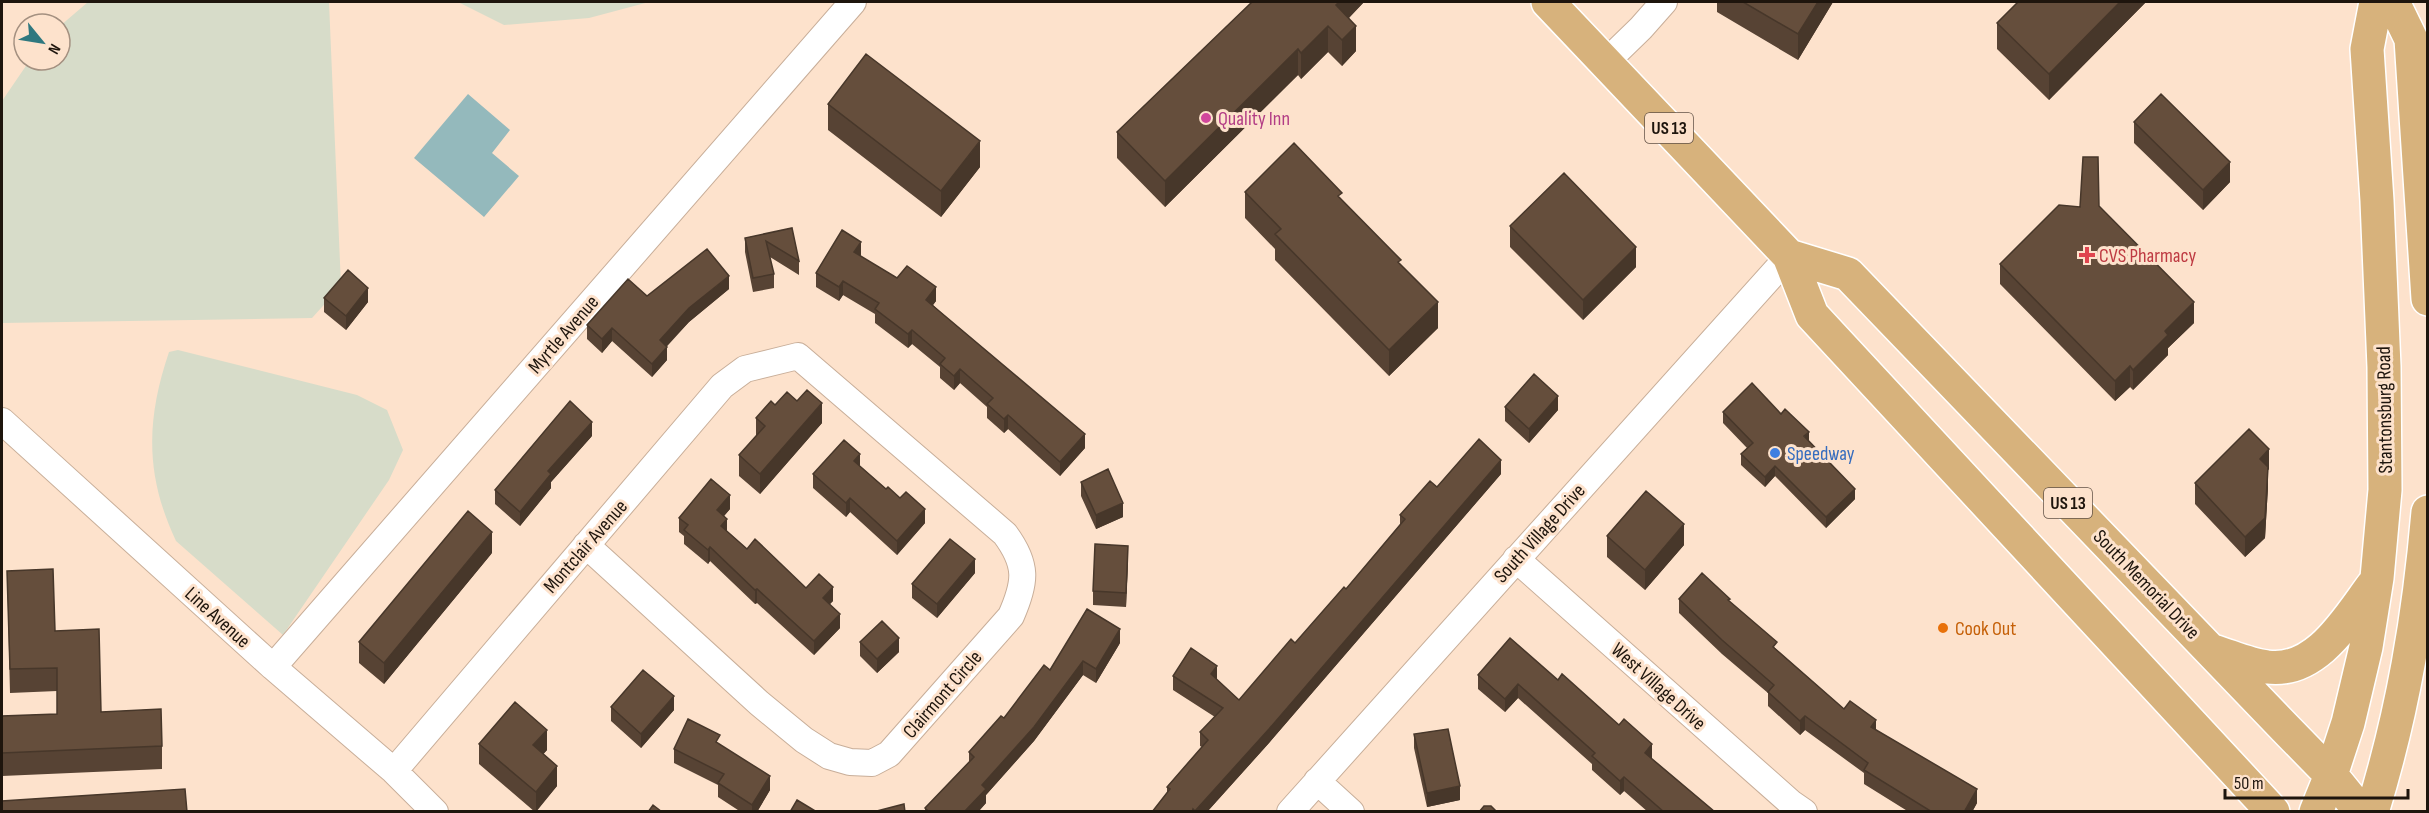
<svg xmlns="http://www.w3.org/2000/svg" width="2429" height="813" viewBox="0 0 2429 813" font-family="'Sofia Sans Condensed',sans-serif">
<rect width="100%" height="100%" fill="#fde2cc"/>
<path fill="#d7dcc9" d="M88,2H329L341,286L312,318L2,323V101L30,60H60V26Z
M458,2H649L589,18L504,25Z
M178,350L357,395L387,410L403,450L389,480L283,635L176,541C145,475 146,420 169,352Z"/>
<path fill="#94b9bc" d="M468,94L510,130L492,153L519,176L484,217L414,158Z"/>
<g fill="none" stroke-linecap="round" stroke-linejoin="round">
<g stroke="#c8ae99" stroke-width="28">
<path id="minor" d="M1607,61L1641,28L1664,2
M2,421L273,667L394,771L435,812
M1516,559L1791,803L1804,812
M273,667L853,2
M394,771L722,386L745,369L798,356L1005,534C1028,565 1026,582 1011,616L889,754L872,763L850,762L829,756L804,740L759,703L586,545
M1317,781L1351,812
M1290,812L1789,256"/>
</g>
<g stroke="#fff" stroke-width="36">
<path id="major" d="M1548,2L1789,256L1812,315L2273,812
M2393,2L2411,39L2428,299
M1789,256L1848,274L2286,729L2331,775L2361,812
M2213,651C2230,656 2249,665 2267,667C2317,674 2348,618 2373,585
M2316,812L2331,775L2348,723L2366,647L2377,578L2385,490L2384,367L2377,201L2367,49L2376,2
M2372,812C2403,712 2419,616 2428,512"/>
</g>
<use href="#minor" stroke="#fff" stroke-width="26"/>
<use href="#major" stroke="#d7b27c" stroke-width="33"/>
</g>
<path fill="#574334" d="M1364,2L1349,18L1356,51L1342,66L1328,52L1301,79L1298,75L1165,207L1117,158V132Z
M1717,2H1833L1798,60L1717,12Z
M2018,2H2146L2049,100L1997,49V23Z
M828,104L980,167L941,217L828,130Z
M2134,122L2230,182L2203,210L2134,143Z
M1245,192L1342,200L1401,265L1438,328L1389,376L1275,260V249L1245,218Z
M2099,206L2194,323L2168,348V355L2133,390L2130,387L2115,401L2000,284V264L2080,207Z
M1510,226L1636,267L1583,320L1510,247Z
M792,228L799,261V275L770,257L774,274V288L753,292L745,252V238Z
M860,256L936,301L933,305L1085,448L1060,476L1008,429L1004,433L987,418V407L960,383L954,390L940,378V367L912,344L908,348L875,323V314L843,295L839,301L816,287V273Z
M729,289L689,322L666,346L667,360L652,377L612,341L602,353L587,339V325L647,296Z
M324,298L368,302L346,330L324,312Z
M775,405L822,423L760,494L739,476V455L756,437V418Z
M1505,407L1558,410L1529,443L1505,421Z
M1723,412L1809,441L1855,499L1826,528L1775,476L1765,487L1741,465V454L1747,448L1723,423Z
M592,436L551,482V488L520,526L495,504V490Z
M860,466L925,523L897,555L850,512L846,517L813,488V474Z
M2269,469L2268,470V487L2265,538L2245,557L2195,504V483Z
M1501,474L1269,743L1207,812H1152L1167,793V787L1202,747L1200,746V732L1215,717L1173,690V676L1217,680L1239,700L1295,643L1346,589L1400,525V515L1437,487Z
M1081,482L1123,517L1096,529L1081,496Z
M730,509L724,516L727,531L747,549L806,588L833,601L829,604L840,628L814,655L757,603L755,604L710,561L708,564L684,544V536L679,532V518Z
M1607,536L1684,545L1645,590L1607,557Z
M492,553L384,684L359,663V642Z
M1128,560L1126,607L1093,605V591Z
M7,571L55,631L101,712L162,746V769L2,776V716L57,714V691L10,693Z
M975,573L937,618L912,598V584Z
M1679,599L1730,602L1777,650L1844,709L1876,730L1977,803L1972,812H1909L1864,784V773L1805,730L1800,735L1768,706V693L1722,654L1679,613Z
M860,642L899,652L877,673L860,656Z
M1120,643L1096,683L1083,675L1034,741L986,795V803L978,812H925V808L969,762V752L1004,718L1050,670Z
M1478,675L1558,680L1715,812H1648L1624,791L1620,795L1592,770V764L1518,698L1505,712L1478,689Z
M611,707L674,710L641,748L611,721Z
M1414,734L1460,800L1427,807L1414,748Z
M479,744L547,750L543,754L557,786L535,812L479,764Z
M720,744L770,790L757,812H741L718,797V785L674,763V749Z"/>
<path fill="#47372a" d="M1339,2H1364L1336,31V5Z
M1818,2H1833L1798,60V34Z
M2120,2H2146L2049,100V74Z
M1328,26V52L1301,79V53Z
M1356,26V51L1342,66V40Z
M1298,49V75L1165,207V181Z
M980,141V167L941,217V191Z
M2230,162V182L2203,210V190Z
M861,242V256L854,266V252Z
M1636,247V267L1583,320V300Z
M729,276V289L689,322L660,354V340L689,308Z
M843,281V295L839,301V287Z
M936,287V301L926,314V300Z
M368,288V302L346,330V316Z
M1438,302V328L1389,376V350Z
M2194,302V323L2168,348V355L2133,390V370L2165,331Z
M612,328V341L602,353V339Z
M912,330V344L908,348V334Z
M667,347V360L652,377V364Z
M2130,366V387L2115,401V381Z
M960,369V383L954,390V376Z
M1558,396V410L1529,443V429Z
M822,403V423L760,494V474Z
M1008,415V429L1004,433V419Z
M592,422V436L551,482V488L520,526V512L548,471Z
M1809,432V442L1804,436Z
M1085,434V448L1060,476V462Z
M2269,449V469L2268,470V487L2265,538L2245,557V537L2260,459Z
M860,454V468L854,461Z
M1501,460V474L1269,743L1207,812H1195Z
M1775,466V476L1765,487V477Z
M1855,489V499L1826,528V517Z
M730,495V509L717,524V510Z
M850,498V512L846,517V503Z
M1123,503V517L1096,529V515Z
M925,509V523L897,555V541Z
M727,519V533L721,526Z
M1684,524V545L1645,590V570Z
M492,532V553L384,684V663Z
M1128,546V560L1126,607V593Z
M710,547V561L708,564V550Z
M975,559V573L937,618V604Z
M833,587V601L823,612V598Z
M757,589V603L755,604V590Z
M840,614V628L814,655V641Z
M1120,629V643L1096,683V669Z
M899,638V652L877,673V659Z
M1083,661V675L1034,741L986,795V803L978,812H964L982,785Z
M1217,666V680L1211,674Z
M1518,684V698L1505,712V699Z
M674,696V710L641,748V734Z
M1805,716V730L1800,735V721Z
M1876,720V734L1871,727Z
M547,730V750L533,766V745Z
M1652,744V758L1645,767V753Z
M557,766V786L536,812V792Z
M770,776V790L757,812H752V805Z
M1624,777V791L1620,795V781Z
M1460,786V800L1427,807V793Z
M1977,789V803L1972,812H1964Z"/>
<path fill="#654e3c" stroke="#47372a" stroke-width="1.5" d="M1252,2H1339L1336,5L1356,26L1342,40L1328,26L1301,53L1298,49L1165,181L1117,132Z
M1743,2H1818L1798,34Z
M2018,2H2120L2049,74L1997,23Z
M866,54L980,141L941,191L828,104Z
M2161,94L2230,162L2203,190L2134,122Z
M1294,143L1342,193L1338,196L1401,260L1398,262L1438,302L1389,350L1275,234L1281,229L1245,192Z
M2083,157H2098L2099,206L2194,302L2165,331L2168,335L2133,370L2130,366L2115,381L2000,264L2059,205L2080,207Z
M1564,173L1636,247L1583,300L1510,226Z
M792,228L799,261L766,241L774,274L753,278L745,238Z
M842,230L861,242L854,252L897,278L907,266L936,287L926,300L1085,434L1060,462L1008,415L1004,419L987,404L993,398L960,369L954,376L940,364L945,358L912,330L908,334L875,309L879,303L843,281L839,287L816,273Z
M707,249L729,276L689,308L660,340L667,347L652,364L612,328L602,339L587,325L628,279L647,296Z
M348,270L368,288L346,316L324,298Z
M1534,374L1558,396L1529,429L1505,407Z
M1752,383L1781,414L1785,409L1809,432L1804,436L1855,489L1826,517L1775,466L1765,477L1741,454L1753,443L1723,412Z
M807,390L822,403L760,474L739,455L765,426L756,418L771,401L775,405L787,392L797,401Z
M570,401L592,422L548,471L551,474L520,512L495,490Z
M2249,429L2269,449L2260,459L2268,467L2265,518L2245,537L2195,483Z
M1479,439L1501,460L1269,729L1195,811L1193,809L1192,812H1152L1170,789L1167,787L1208,740L1200,732L1223,708L1173,676L1191,648L1217,666L1211,674L1239,700L1291,639L1295,643L1344,587L1346,589L1405,519L1400,515L1430,481L1437,487Z
M844,440L860,454L854,461L886,489L888,487L900,498L906,492L925,509L897,541L850,498L846,503L813,474Z
M1108,469L1123,503L1096,515L1081,482Z
M711,479L730,495L717,510L727,519L721,526L747,549L755,539L806,588L819,574L833,587L823,598L840,614L814,641L757,589L755,590L710,547L708,550L684,530L688,525L679,518Z
M1646,491L1684,524L1645,570L1607,536Z
M468,511L492,532L384,663L359,642Z
M950,539L975,559L937,604L912,584Z
M1095,544L1128,546L1126,593L1093,591Z
M53,569L55,631L99,629L101,712L161,709L162,746L2,753V716L57,714V668L10,669L7,571Z
M1702,573L1730,599L1728,600L1777,642L1773,647L1844,709L1850,701L1876,720L1871,727L1977,789L1964,812H1932L1864,770L1868,763L1805,716L1800,721L1768,692L1774,685L1722,640L1679,599Z
M1087,609L1120,629L1096,669L1083,661L1034,727L982,785L986,789L964,812H929L925,808L974,757L969,752L1001,716L1004,718L1044,665L1050,670Z
M882,621L899,638L877,659L860,642Z
M1510,638L1558,680L1562,674L1619,725L1624,719L1652,744L1645,753L1715,812H1664L1624,777L1620,781L1592,756L1595,753L1518,684L1505,699L1478,675Z
M643,670L674,696L641,734L611,707Z
M515,702L547,730L533,745L557,766L536,792L479,744Z
M688,719L720,735L716,742L770,776L752,805L718,783L724,774L674,749Z
M1448,729L1460,786L1427,793L1414,734Z
M185,789L187,812H2V801Z
M797,800L817,812H790Z
M904,804L905,812H873Z
M653,805L662,812H648Z
M1484,806H1491L1497,812H1479Z"/>
<circle fill="#d1479c" stroke="#fde2cc" stroke-width="2" cx="1206" cy="118" r="6"/>
<path fill="#e0444e" stroke="#fde2cc" stroke-width="2" d="M2084 246h6v6h6v6h-6v6h-6v-6h-6v-6h6z"/>
<circle fill="#3f7fe0" stroke="#fde2cc" stroke-width="2" cx="1775" cy="453" r="6"/>
<circle fill="#e8710a" stroke="#fde2cc" stroke-width="2" cx="1943" cy="628" r="6"/>
<g text-anchor="middle" stroke-width="6" stroke-linejoin="round" paint-order="stroke">
<g fill="#fde2cc" stroke="#615246" stroke-width="1.5">
<rect x="1645" y="113" width="48" height="30" rx="4.5"/>
<rect x="2044" y="488" width="48" height="30" rx="4.5"/>
</g>
<g font-size="18" font-weight="bold" fill="#1e150d">
<text x="1669" y="134">US 13</text>
<text x="2068" y="509">US 13</text>
</g>
<g font-size="20" fill="#b23c85" stroke="#fde2cc" text-anchor="start">
<text x="1218" y="125">Quality Inn</text>
</g>
<g font-size="20" fill="#be3a42" stroke="#fde2cc" text-anchor="start">
<text x="2099" y="262">CVS Pharmacy</text>
</g>
<g font-size="20" fill="#1e150d" stroke="#fde2cc">
<text transform="translate(563 334) rotate(-49)" y="7">Myrtle Avenue</text>
<text transform="translate(2384 410) rotate(-91)" y="7">Stantonsburg Road</text>
<text transform="translate(1539 533) rotate(-48)" y="7">South Village Drive</text>
<text transform="translate(585 546) rotate(-49)" y="7">Montclair Avenue</text>
<text transform="translate(2147 584) rotate(46)" y="7">South Memorial Drive</text>
<text transform="translate(218 617) rotate(42)" y="7">Line Avenue</text>
<text transform="translate(1659 686) rotate(42)" y="7">West Village Drive</text>
<text transform="translate(942 694) rotate(-49)" y="7">Clairmont Circle</text>
</g>
<g font-size="20" fill="#366cbe" stroke="#fde2cc" text-anchor="start">
<text x="1787" y="460">Speedway</text>
</g>
<g font-size="20" fill="#c56008" stroke="#fde2cc" text-anchor="start">
<text x="1955" y="635">Cook Out</text>
</g>
</g>
<rect width="2429" height="813" fill="none" stroke="#1e150d" stroke-width="6"/>
<g transform="translate(42 42) rotate(120)"><circle r="28" fill="#fde2cc" stroke="#a49080" stroke-width="1.5"/>
<path d="M0-4.5L10 22L0 15L-10 22Z" fill="#2f787f"/>
<text y="-9" font-size="16" font-weight="bold" text-anchor="middle" fill="#1e150d">N</text>
</g>
<path d="M2225 789v9h183v-9" fill="none" stroke="#1e150d" stroke-width="3"/>
<text x="2234" y="789" font-size="18" fill="#1e150d" stroke="#fde2cc" stroke-width="4.5" paint-order="stroke">50 m</text>
</svg>
